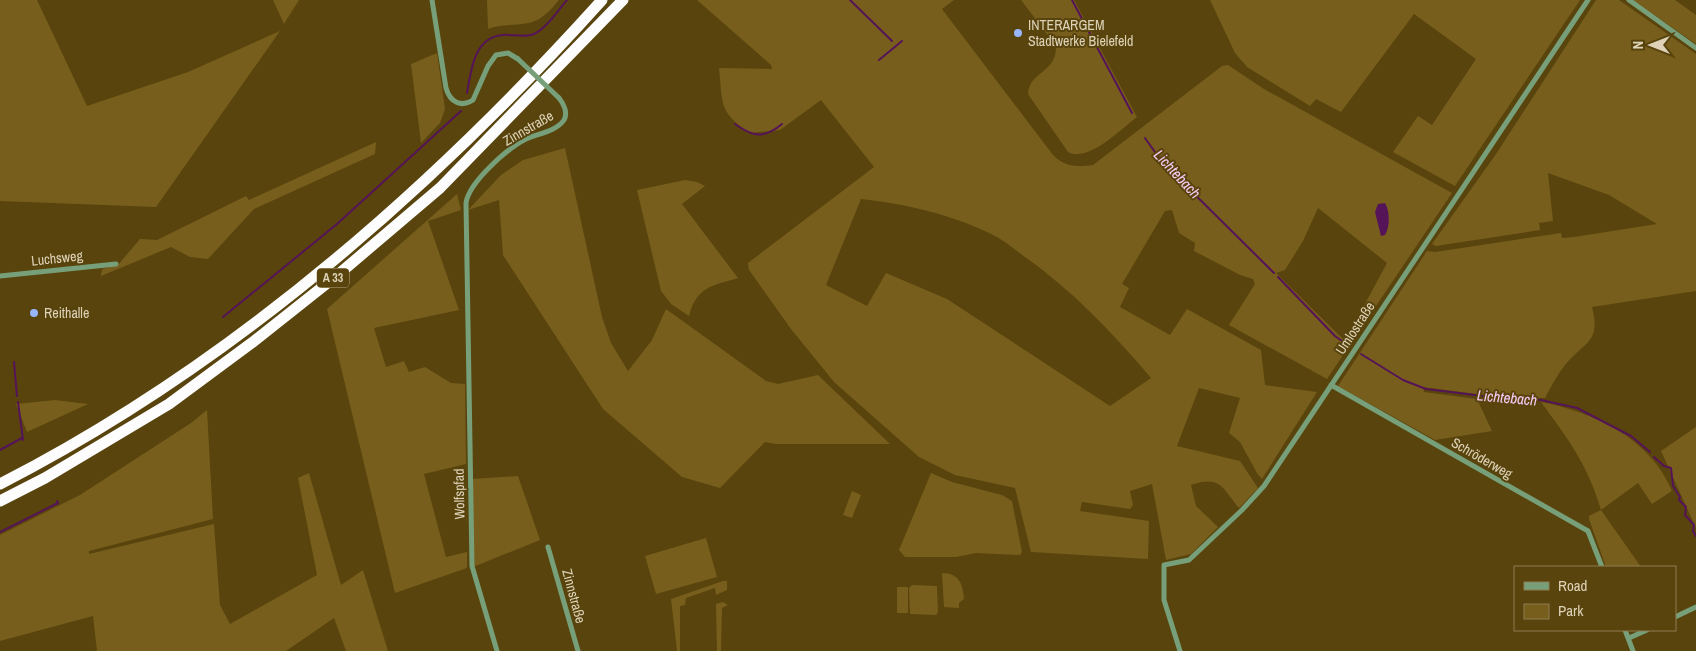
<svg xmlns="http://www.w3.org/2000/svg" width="1696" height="651" viewBox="0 0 1696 651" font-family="'Archivo Narrow',sans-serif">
<rect width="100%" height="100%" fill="#58440c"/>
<path fill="#785e1c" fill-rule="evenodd" d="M0,0H37L87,106L188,72L280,31L156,207L0,201Z
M273,0H299L284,24Z
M487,0H559C554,6 548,13 542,17C529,28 505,22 488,29Z
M697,0H954L942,9L1053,155C1065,167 1076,167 1093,165L1222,66L1228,65L1264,89L1452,193L1327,379L1229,325L1255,284L1253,279L1240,275L1194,251L1195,243L1179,233L1172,210L1165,211L1122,284L1129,288L1120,307L1170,335L1187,309L1261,350L1265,385L1317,392L1262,479L1257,473L1240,442L1229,433L1240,398L1199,388L1177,446L1240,461L1258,488L1239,508C1222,487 1220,475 1191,485L1196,506L1218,527L1191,554L1166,560L1152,484L1130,491L1133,505L1130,509L1082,502L1080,511L1149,521L1148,559L1031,552L1015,488L955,475L919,457L834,382L791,329L749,270L748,263L874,167L821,100L780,130L750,133C718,112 723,104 719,68L772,69L771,65ZM861,199C907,204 955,215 997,237C1006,242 1015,250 1025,257C1073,291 1113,333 1151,378L1110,406L947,299L886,273L867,306L826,285ZM1318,208L1387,263L1345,341L1276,273L1285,270L1303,241Z
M1021,0H1074L1137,117C1121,129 1088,163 1068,152L1028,94C1029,71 1057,73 1056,46Z
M1210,0H1580L1455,186L1393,152L1418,116L1432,125L1476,59L1414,14L1341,112L1316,99L1310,106L1247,67L1235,53Z
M1596,0H1619L1696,54V291L1592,307C1601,343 1585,341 1565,365C1557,375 1551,387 1545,398L1492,396L1423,387L1424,392L1477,399L1492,431L1435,440L1338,386L1427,251L1435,252L1561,233L1562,238L1574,237L1657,224L1609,195L1548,173L1553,221L1539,223L1540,230L1436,246L1432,244L1496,154Z
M1633,0H1675L1696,15V44Z
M437,53L445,109L440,123L421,143L411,64Z
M376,142L375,154L254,209L208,259L190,257L171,247L101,276L102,269L118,265L140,239L157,240L246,196L249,200Z
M565,148L602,317L611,343L628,371L652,340L666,309L766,381L778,384L818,375L890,444H776L765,442L720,488L682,477L603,409L503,255L499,200L468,210L501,175L523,160Z
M685,180L697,182L705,186L682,204L738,278C712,286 697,286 689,316L671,304L661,291L637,190Z
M457,194L461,210L428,221L459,310L374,328L386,367L404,361L409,372L425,367L451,383L465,384L466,464L424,474L446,557L467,552V568L395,593L327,309Z
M55,400L88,404L27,432L16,404Z
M1541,402C1594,412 1650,438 1672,491L1652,504L1638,483L1601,510L1641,567H1606L1589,519V516L1601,510C1588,465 1568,439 1541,402Z
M207,410L213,519L89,551V554L214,524L220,605L230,624L317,575L298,478L309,473L341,585L363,570L388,651H346L334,618L286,651H97L93,616L0,641V535L80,495L191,423Z
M1696,427V528L1661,451Z
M931,473L952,482L1002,495L1012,501L1022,552L1020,555L976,553L956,557H905L899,550Z
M518,476L540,540L473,567L472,479Z
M852,491L861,495L852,518L843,515Z
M706,538L717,577L656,594L645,556Z
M942,573C959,573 963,584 964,599L959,603V608L944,607Z
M723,581H727V590L716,595L715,588L686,598L685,605L680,606V651H677L671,599Z
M912,585L937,586L938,612L936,615L910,614L909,588Z
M897,587H908V613H897Z
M723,602L728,605L722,608L721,651H717L716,604Z"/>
<path fill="#561458" d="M1385,203C1390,211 1390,227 1385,235L1381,236L1375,212L1378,204Z"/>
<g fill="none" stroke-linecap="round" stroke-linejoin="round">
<path stroke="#561458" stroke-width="2" d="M850,0L892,41
M1072,0L1132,113
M879,60L902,41
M467,93C471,70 474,37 503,35C514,34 524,38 534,34C547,28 558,10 567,0
M735,124C753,137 764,139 782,124
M1145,138L1162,162L1274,273
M1278,277L1335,336L1349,346
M223,317L337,224L461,111
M1361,354L1403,380L1426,389L1499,398L1541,400L1577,408L1631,436L1650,452
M14,362L17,396
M18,402L23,440
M0,450L22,438
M1654,457L1664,466L1671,468L1673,486L1680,497L1679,500L1686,507L1685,515L1694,525L1693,531L1696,536
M0,532L58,503L57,501"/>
<path stroke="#77a07a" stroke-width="5" d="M432,0L446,88C450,102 461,108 473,100L488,66L496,55L508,53L518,59
M1629,0L1696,48
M0,276L116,264
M1331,385L1588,531L1602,567
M548,547L578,651
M1675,617L1696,607
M1625,630L1633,651
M1629,638L1647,630
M497,651L472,566L466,203C469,182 508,148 526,139C537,134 557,131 564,120C568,113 564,104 559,98
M1180,651L1164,600V565L1189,560L1242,510L1264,486L1588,0"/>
<path stroke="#fdfdfd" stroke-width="11" d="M0,484C229,367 431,190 602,0
M0,501L45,478L169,404L253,342L340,273L440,188L623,0"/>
<path stroke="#77a07a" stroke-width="5" d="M518,59L559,98"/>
</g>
<g fill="#98b6fd" stroke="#58440c" stroke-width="2">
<circle cx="1018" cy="33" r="5"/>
<circle cx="34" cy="313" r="5"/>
</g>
<g text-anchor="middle" stroke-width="4" stroke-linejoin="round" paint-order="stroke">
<rect fill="#58440c" stroke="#b6a885" stroke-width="1" x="317" y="268.5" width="32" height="19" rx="4"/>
<g font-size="12" font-weight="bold" fill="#ded3b9">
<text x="333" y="282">A 33</text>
</g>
<g font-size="14" fill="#ded3b9" stroke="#58440c" text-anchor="start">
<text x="1028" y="30">INTERARGEM<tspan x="1028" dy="16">Stadtwerke Bielefeld</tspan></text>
<text x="44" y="318">Reithalle</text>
</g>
<g font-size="14" fill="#ded3b9" stroke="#58440c">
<text transform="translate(528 128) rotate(-30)" y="5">Zinnstraße</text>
<text transform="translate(57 258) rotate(-6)" y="5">Luchsweg</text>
<text transform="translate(1355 328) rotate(-57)" y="5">Umlostraße</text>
<text transform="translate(1482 458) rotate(30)" y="5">Schröderweg</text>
<text transform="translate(459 494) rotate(-91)" y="5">Wolfspfad</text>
<text transform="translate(574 596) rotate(75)" y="5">Zinnstraße</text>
</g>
<g font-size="15" font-style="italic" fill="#f8cbf7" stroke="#58440c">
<text transform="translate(1177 174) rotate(47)" y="5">Lichtebach</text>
<text transform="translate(1507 398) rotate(5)" y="5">Lichtebach</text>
</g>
</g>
<rect x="1514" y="566" width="162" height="65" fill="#58440c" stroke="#8e7d51"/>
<rect x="1524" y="582" width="25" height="8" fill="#77a07a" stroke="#8e7d51"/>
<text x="1558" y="591" font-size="15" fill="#ded3b9">Road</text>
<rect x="1524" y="604" width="25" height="15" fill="#785e1c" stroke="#8e7d51"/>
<text x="1558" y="616" font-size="15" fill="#ded3b9">Park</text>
<g transform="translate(1651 45) rotate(270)" stroke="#58440c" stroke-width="4" paint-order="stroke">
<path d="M0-4L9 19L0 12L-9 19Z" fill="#ded3b9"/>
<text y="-8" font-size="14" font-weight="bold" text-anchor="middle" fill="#ded3b9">N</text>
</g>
</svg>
